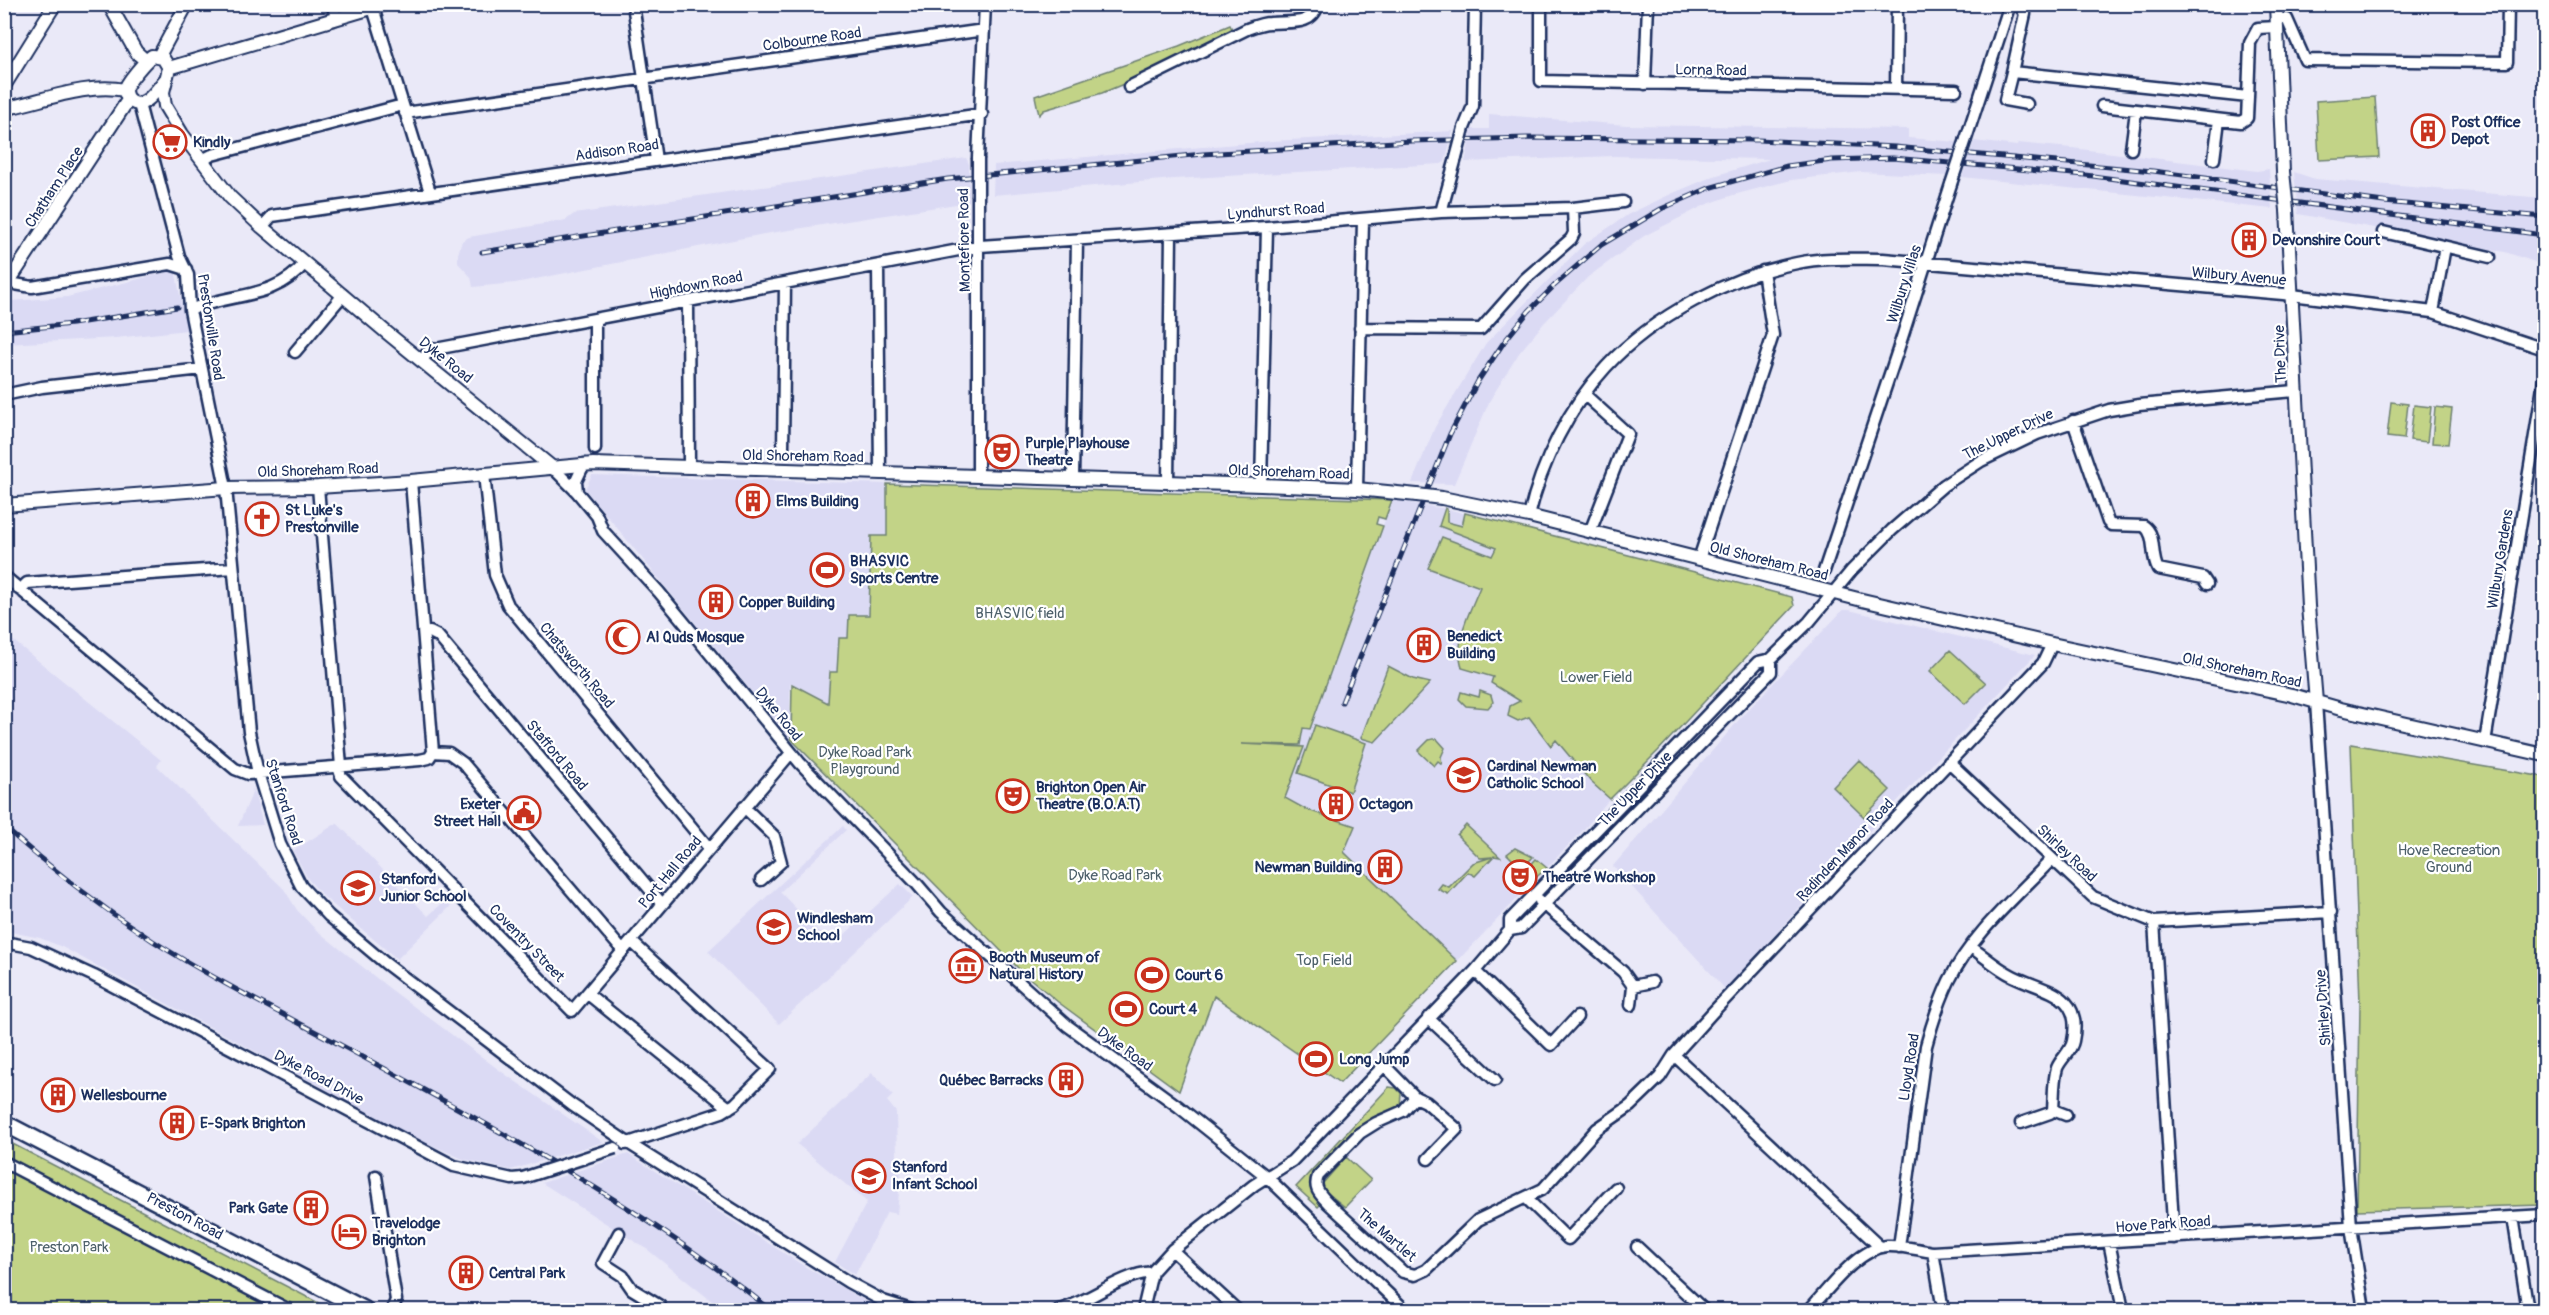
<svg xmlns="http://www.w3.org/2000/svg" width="2549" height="1315" viewBox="0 0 2549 1315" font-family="Pangolin,sans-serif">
<rect width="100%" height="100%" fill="#eae9f8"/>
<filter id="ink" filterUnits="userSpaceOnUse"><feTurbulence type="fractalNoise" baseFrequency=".0167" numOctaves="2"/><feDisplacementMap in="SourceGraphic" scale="12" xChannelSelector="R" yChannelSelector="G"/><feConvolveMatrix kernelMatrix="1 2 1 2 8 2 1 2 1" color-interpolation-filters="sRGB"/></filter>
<g filter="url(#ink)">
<path fill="#dbdaf4" d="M1489,114L1626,125L1908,129V138L1958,142L1947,176L1861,172L1791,180L1733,195L1705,205L1644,236L1588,277L1544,323L1519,353L1490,400L1454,484L1412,483L1435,427L1486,343L1584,244L1629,214L1671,194L1714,176L1770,159L1613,156L1465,162L1472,129H1489Z
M1453,131L1445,162L1441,164L1174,179L993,195L994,165L1272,141Z
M1974,141L2017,146L2018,143L2072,148L2257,171L2269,169L2272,209L1962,177Z
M966,158L969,164V202L764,234L515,283L473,287L471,277L458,263V254L462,241L469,237L566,220L574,214Z
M2294,172L2315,179L2544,198V265L2505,252L2298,214Z
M175,270L187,330L116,338L5,344V309L10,301L67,297Z
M592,475L887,484V536H871L869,615L848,639H839L837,672H830L828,704L790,683V738L585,489Z
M1392,500L1447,509L1792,597L1794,606L1658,751L1607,802L1586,827L1340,1083L1214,995L1304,747L1232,733L1241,681L1310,729Z
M1843,610H1849L2035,655L1873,827L1725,989L1613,866L1744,714Z
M5,634L161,760L157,766L284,889L297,910L315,929L389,988L502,1072L603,1142L511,1170L463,1159L414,1137L62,947L40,938L11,932L14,921L4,916Z
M253,788L263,825L238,826L251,796Z
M337,823L428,916L446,900L452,905L397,959L324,897L308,879L293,851Z
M843,826L846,830L780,892L832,946L900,884L913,897L779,1024L708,951Z
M872,1073L893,1095L887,1101L896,1112L897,1157L902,1158L897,1214L887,1212L855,1275L835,1262L867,1202L797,1144Z
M628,1154L804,1266L881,1310H723L648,1250L542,1183Z"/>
<path fill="#c2d387" stroke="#6e8172" stroke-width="1.5" d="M1230,25L1233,31L1150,73L1102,93L1044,110L1039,115L1035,96L1179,46Z
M2375,97L2379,157L2319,160L2316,101Z
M2391,402L2408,404L2404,439L2387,437Z
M2414,405L2431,407L2427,442L2410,440Z
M2435,407L2452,409L2448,444L2432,443Z
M887,484L1392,500L1385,519L1378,517L1376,524L1383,526L1310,729L1303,728L1300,745L1241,744L1304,747L1285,798L1305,809L1355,826L1344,852L1457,961L1340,1083L1214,996L1179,1091L1058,1002L1021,971L791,739L792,684L828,703L830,672H837L839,638H848L849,615H869L871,536H887Z
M1445,508L1447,509V522L1462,526L1465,513L1792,597L1794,606L1658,751L1610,799L1591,782L1556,740L1551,746L1529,717L1518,721L1508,716L1510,706L1520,701L1491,683L1493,677L1462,668C1454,639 1469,614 1480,587L1428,568L1442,537L1492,556L1496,548L1439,526Z
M1950,650L1986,683L1965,704L1930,671Z
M1388,666L1413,679L1430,683L1375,742L1361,738Z
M1480,691L1491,695L1493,702L1488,708L1466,706L1459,699L1461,692L1479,697Z
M1315,725L1366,743L1350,792L1298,773Z
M1433,739H1437L1445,748L1441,757L1442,764L1438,761L1434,766L1418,751L1429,740Z
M2351,744L2544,777V1205L2357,1210L2360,1003Z
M1859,760L1890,790L1864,817L1833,787Z
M1466,825L1500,857L1494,856L1475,876L1468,872L1448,894L1438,889L1442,884L1449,887L1473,863L1492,857L1480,858L1457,835Z
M1515,848L1533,857L1522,869L1507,854Z
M1536,859L1547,868L1533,880L1524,872Z
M1389,1087L1396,1088L1401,1093L1400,1106L1377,1115L1357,1128L1314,1175L1322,1203L1318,1207L1296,1187Z
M5,1140L332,1310H5Z
M1346,1157L1371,1180L1345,1207L1325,1191L1323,1183Z"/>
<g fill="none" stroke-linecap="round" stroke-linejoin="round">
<g stroke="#1b2f5e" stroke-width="15">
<path id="minor" d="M633,4L656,160
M1541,4V81L1956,90
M2019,4L2025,14L2012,72L2248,97L2250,43L2258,28L2277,27
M373,8L430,192
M336,19L334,10L337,4
M2277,19H2287L2305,60L2507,62L2508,4
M2012,72L2005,100L2027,104
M1645,84L1648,4
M1129,87L1247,29C1255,26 1262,23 1270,23C1288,21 1313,27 1318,4
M1896,89L1897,4
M139,104L179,256L188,275L190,310L226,488L249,732L258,773L280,844L301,886L329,916L385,963L572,1105L628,1143L848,1282L883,1301L911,1310
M2102,106L2241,122L2247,118L2248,97
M405,113L984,30
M1464,128L1473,106L1475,4
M1966,139L2010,4
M2131,149L2136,111
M978,158L985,4
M2214,159L2219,120
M202,160L212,155L403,105
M1441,212L1456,158
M262,227L272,216L982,114
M2383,232L2490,257
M878,266L880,473
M11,281L15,284L32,287L170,264L186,269
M688,301L689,467
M190,310C230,292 274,301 305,263
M2433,312L2445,247
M1360,328L1481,329L1525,279L1571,239L1574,233L1573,208
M295,352L343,295
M422,360L430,350L980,246L1267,227L1441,212L1573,208L1623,202
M4,395L42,387L202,369
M1585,395L1628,434L1590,532
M2073,421L2108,522L2111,525L2144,526C2157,535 2150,556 2158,569L2203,578L2207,584
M595,449V319
M783,451L785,283
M554,469L577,492L597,516L603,531L659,592L800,763L917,884L941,912L1068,1026L1179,1107L1267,1177L1405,1310
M484,474L495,575L508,605L709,848
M978,476V196
M1073,478L1077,240
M411,481L433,752
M1168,482L1171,234
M1261,485L1267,227
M318,487L341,766
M1357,489L1363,220
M577,492L576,481L584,464
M1529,516C1541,463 1569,407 1606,367C1653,316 1730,276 1797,263C1825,257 1855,259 1883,259L2283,294L2433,312L2544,349
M1699,559L1773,335L1763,271
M1824,571L1897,353L1951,184
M4,576L235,769L248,774L420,760L429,758L433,752
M20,590L27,583L233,568
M424,633L430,632L438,636L662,904
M2316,702L2351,1227L2364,1310
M2485,742L2544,380
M433,752L449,753L463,763L623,951
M1949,762L2093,897L2154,922L2331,912
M338,767L341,776L572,1011L791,753
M744,807L774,836L781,862L761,880
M1540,901L1623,972L1633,986L1631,1005
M2154,922L2174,1238
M1510,930L1521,928L1771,672V659
M4,942L31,947L94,976L454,1166L512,1179L523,1178
M1971,947C1985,957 1998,969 2013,976C2046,992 2083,993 2073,1041C2071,1052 2061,1058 2057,1068C2053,1081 2054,1097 2053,1110L2050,1113L2021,1123
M1475,971L1551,1045L1577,1017
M1633,986L1652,982
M588,994L729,1108
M1428,1018L1495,1080
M1674,1055L1880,1247
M1384,1065L1415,1097L1426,1102L1457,1129L1428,1159
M1415,1097L1403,1111L1376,1123L1360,1133L1318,1176C1313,1189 1320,1194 1328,1203L1403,1272L1415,1275L1426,1270L1478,1220L1543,1189L1597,1129L1630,1106L1660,1077L1674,1055L1712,1013L2043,663L2052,644
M2053,1110L2066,1115
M625,1144L722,1112L735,1104L770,1069L632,942
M4,1162L289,1310
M376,1176L396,1300L392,1310
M1526,1198L1568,1239L1616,1188
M2513,1217L2528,1310
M619,1233L603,1263L623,1276L632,1289L660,1306L657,1310
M2109,1242L2123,1310
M1637,1247L1704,1310
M1899,1247L1926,1046C1932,1024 1939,1002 1949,981C1972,934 2016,897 2051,860
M1172,1250L1237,1310
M1933,1252L1943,1310
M1059,1310C1091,1301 1119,1275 1152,1272L1172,1250L1254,1185L1292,1161L1475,971L1510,930V920L1758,662L1771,659L1809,622L1852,570L1892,530L1944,485L1981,461L2037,434L2109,410L2139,405L2296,391
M1143,1310L1152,1272
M1809,1310C1828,1290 1857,1249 1887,1246C1902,1245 1918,1250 1933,1252L2544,1215"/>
</g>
<g stroke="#1b2f5e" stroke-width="16">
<path id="major" d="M109,4L136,52L146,61
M2276,4L2283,172
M159,56L187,4
M169,68L385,4
M165,80C158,88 145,110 132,102C128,100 125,95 125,90C126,83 146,60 152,56L163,58L169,68L163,92L165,106L182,134L230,197L262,227L386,332L554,469
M4,86L55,4
M4,112L12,107C48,99 88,83 125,90
M2287,210L2308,606L2316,702
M4,289L128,100
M1442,498L1529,516L1862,600L2052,644L2292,695L2341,709L2544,755
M4,505L226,488L318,487L411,481L593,464L1261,485L1357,489L1417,495"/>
</g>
<g stroke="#1b2f5e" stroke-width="20">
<path id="highway" d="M4,1123L365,1310"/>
</g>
<use href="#minor" stroke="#fff" stroke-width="10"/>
<use href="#major" stroke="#fff" stroke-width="12"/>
<use href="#highway" stroke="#fff" stroke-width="15"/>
<g stroke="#1b2f5e" stroke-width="5">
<path id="rail" d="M482,252L948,179L1203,154L1411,141L1527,138L1758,140L1895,147L2153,171L2384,202L2544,217
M4,331L72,324L177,307
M1342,702L1450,434L1478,381L1504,342L1529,311L1555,285L1601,245L1661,209L1709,188L1787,166L1832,160L1893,158L2085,175L2544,235
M4,827C51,869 101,907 153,941C219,983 291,1018 361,1056C503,1132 645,1209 771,1310"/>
</g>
<use href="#rail" stroke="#fff" stroke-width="3" stroke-dasharray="9" stroke-linecap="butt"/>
<g stroke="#1b2f5e" stroke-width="15" stroke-linecap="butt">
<path id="minor-bridge" d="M1456,158L1464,128
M1951,184L1966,139
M978,196V158
M523,1178L615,1148"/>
</g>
<g stroke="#1b2f5e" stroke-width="16" stroke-linecap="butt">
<path id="major-bridge" d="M2283,172L2287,210
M1417,495L1442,498"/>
</g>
<use href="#minor-bridge" stroke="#fff" stroke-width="10"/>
<use href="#major-bridge" stroke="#fff" stroke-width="12"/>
</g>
</g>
<defs>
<g id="building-ring" transform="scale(1.725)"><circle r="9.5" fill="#fff" stroke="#c8321e" stroke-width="1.5"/><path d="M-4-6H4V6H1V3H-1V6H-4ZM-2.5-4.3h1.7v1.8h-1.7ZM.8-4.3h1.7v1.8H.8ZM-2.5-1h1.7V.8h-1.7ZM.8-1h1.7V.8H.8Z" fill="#c8321e"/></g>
<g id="supermarket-ring" transform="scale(1.725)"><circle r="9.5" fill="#fff" stroke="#c8321e" stroke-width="1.5"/><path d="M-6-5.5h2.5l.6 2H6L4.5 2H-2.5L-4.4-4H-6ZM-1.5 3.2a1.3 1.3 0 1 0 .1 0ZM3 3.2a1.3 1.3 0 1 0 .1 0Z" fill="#c8321e"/></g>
<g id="theatre-ring" transform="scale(1.725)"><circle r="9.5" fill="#fff" stroke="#c8321e" stroke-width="1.5"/><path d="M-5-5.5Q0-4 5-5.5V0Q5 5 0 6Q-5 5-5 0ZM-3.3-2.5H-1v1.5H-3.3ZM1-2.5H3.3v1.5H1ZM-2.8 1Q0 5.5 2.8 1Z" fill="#c8321e"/></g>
<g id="church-ring" transform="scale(1.725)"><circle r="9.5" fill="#fff" stroke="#c8321e" stroke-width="1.5"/><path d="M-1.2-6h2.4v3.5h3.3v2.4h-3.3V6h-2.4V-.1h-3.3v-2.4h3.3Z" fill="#c8321e"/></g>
<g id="stadium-ring" transform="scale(1.725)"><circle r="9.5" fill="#fff" stroke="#c8321e" stroke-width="1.5"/><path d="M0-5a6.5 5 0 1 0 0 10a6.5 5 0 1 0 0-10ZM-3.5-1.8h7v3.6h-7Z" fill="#c8321e"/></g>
<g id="mosque-ring" transform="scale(1.725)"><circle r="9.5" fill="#fff" stroke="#c8321e" stroke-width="1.5"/><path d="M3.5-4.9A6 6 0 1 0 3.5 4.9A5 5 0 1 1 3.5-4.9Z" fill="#c8321e"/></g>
<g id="school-ring" transform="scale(1.725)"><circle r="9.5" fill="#fff" stroke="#c8321e" stroke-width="1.5"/><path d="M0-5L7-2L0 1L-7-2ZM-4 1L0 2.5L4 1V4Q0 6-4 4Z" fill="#c8321e"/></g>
<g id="civic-ring" transform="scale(1.725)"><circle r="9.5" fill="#fff" stroke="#c8321e" stroke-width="1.5"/><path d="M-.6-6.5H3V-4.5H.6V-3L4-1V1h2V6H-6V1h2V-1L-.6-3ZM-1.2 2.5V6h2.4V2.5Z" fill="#c8321e"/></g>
<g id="museum-ring" transform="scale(1.725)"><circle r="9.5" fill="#fff" stroke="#c8321e" stroke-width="1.5"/><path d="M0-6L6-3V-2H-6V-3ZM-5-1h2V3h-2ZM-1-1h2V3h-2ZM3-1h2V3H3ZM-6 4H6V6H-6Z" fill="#c8321e"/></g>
<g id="hotel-ring" transform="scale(1.725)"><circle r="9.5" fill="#fff" stroke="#c8321e" stroke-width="1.5"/><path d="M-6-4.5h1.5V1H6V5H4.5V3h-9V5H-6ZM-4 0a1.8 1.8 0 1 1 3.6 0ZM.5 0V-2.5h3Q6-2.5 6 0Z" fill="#c8321e"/></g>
</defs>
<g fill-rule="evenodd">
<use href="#building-ring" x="2428" y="131"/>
<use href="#supermarket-ring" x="170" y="142"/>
<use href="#building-ring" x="2249" y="240"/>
<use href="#theatre-ring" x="1002" y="452"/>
<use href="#building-ring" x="753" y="501"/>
<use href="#church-ring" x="262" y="519"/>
<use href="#stadium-ring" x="827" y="570"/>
<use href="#building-ring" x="716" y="602"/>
<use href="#mosque-ring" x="623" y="637"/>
<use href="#building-ring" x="1424" y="645"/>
<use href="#school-ring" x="1464" y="775"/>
<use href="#theatre-ring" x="1013" y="796"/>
<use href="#building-ring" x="1336" y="804"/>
<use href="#civic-ring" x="524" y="813"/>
<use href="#building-ring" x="1385" y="867"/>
<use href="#theatre-ring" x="1520" y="877"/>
<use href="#school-ring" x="358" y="888"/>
<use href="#school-ring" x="774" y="927"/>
<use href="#museum-ring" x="966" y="966"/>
<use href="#stadium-ring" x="1152" y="975"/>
<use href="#stadium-ring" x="1126" y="1009"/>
<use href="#stadium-ring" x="1316" y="1059"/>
<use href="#building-ring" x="1066" y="1080"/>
<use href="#building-ring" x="58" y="1095"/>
<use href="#building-ring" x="177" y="1123"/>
<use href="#school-ring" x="869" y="1176"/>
<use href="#building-ring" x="311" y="1208"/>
<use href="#hotel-ring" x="349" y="1232"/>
<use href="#building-ring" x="466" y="1273"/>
</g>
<g text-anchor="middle" stroke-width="4.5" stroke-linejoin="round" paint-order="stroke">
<g font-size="15" fill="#1b2f5e" stroke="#fff">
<text transform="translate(812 39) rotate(-8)" y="5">Colbourne Road</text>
<text transform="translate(1711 70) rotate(1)" y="5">Lorna Road</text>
<text transform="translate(617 150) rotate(-8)" y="5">Addison Road</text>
<text transform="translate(54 187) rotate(-57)" y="5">Chatham Place</text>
<text transform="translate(1276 211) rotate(-4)" y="5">Lyndhurst Road</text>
<text transform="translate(964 240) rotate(-91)" y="5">Montefiore Road</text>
<text transform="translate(2239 276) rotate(5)" y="5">Wilbury Avenue</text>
<text transform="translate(1904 284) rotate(-72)" y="5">Wilbury Villas</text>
<text transform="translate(696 285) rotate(-11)" y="5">Highdown Road</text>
<text transform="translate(211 327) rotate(81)" y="5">Prestonville Road</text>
<text transform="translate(2280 354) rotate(-92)" y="5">The Drive</text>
<text transform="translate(446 360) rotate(39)" y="5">Dyke Road</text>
<text transform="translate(2008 434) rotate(-26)" y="5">The Upper Drive</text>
<text transform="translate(803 456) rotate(1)" y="5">Old Shoreham Road</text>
<text transform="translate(318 470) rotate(-2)" y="5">Old Shoreham Road</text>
<text transform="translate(1289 472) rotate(2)" y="5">Old Shoreham Road</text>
<text transform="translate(2500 559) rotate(-81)" y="5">Wilbury Gardens</text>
<text transform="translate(1769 561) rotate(14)" y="5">Old Shoreham Road</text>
<text transform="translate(577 665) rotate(50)" y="5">Chatsworth Road</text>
<text transform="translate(2242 670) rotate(12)" y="5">Old Shoreham Road</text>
<text transform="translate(779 714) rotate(51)" y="5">Dyke Road</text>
<text transform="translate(557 755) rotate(50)" y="5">Stafford Road</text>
<text transform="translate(1635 789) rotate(-46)" y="5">The Upper Drive</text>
<text transform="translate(284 802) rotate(72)" y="5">Stanford Road</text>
<text transform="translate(1845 850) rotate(-47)" y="5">Radinden Manor Road</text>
<text transform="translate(2067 853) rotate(43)" y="5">Shirley Road</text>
<text transform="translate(670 872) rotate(-50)" y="5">Port Hall Road</text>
<text transform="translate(527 943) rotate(46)" y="5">Coventry Street</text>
<text transform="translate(2323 1008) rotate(-94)" y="5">Shirley Drive</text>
<text transform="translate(1125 1049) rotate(36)" y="5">Dyke Road</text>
<text transform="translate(1909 1067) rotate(-81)" y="5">Lloyd Road</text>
<text transform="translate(319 1077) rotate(28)" y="5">Dyke Road Drive</text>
<text transform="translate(185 1216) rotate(28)" y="5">Preston Road</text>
<text transform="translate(2163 1224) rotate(-4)" y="5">Hove Park Road</text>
<text transform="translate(1387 1235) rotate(41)" y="5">The Martlet</text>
</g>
<g font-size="15" font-weight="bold" fill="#1b2f5e" stroke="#fff" text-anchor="start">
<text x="2451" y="127">Post Office<tspan x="2451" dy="17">Depot</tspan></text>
<text x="193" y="147">Kindly</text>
<text x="2272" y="245">Devonshire Court</text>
<text x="1025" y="448">Purple Playhouse<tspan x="1025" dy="17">Theatre</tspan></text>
<text x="776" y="506">Elms Building</text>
<text x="285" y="515">St Luke's<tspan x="285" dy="17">Prestonville</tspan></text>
<text x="850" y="566">BHASVIC<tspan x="850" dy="17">Sports Centre</tspan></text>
<text x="739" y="607">Copper Building</text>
<text x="1447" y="641">Benedict<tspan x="1447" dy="17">Building</tspan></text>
<text x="646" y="642">Al Quds Mosque</text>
<text x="1487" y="771">Cardinal Newman<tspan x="1487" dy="17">Catholic School</tspan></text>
<text x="1036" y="792">Brighton Open Air<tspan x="1036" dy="17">Theatre (B.O.A.T)</tspan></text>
<text x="501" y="809" text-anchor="end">Exeter<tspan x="501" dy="17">Street Hall</tspan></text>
<text x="1359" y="809">Octagon</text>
<text x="1362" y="872" text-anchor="end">Newman Building</text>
<text x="1543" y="882">Theatre Workshop</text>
<text x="381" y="884">Stanford<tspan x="381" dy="17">Junior School</tspan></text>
<text x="797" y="923">Windlesham<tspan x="797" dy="17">School</tspan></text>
<text x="989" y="962">Booth Museum of<tspan x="989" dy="17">Natural History</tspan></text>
<text x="1175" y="980">Court 6</text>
<text x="1149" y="1014">Court 4</text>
<text x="1339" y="1064">Long Jump</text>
<text x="1043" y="1085" text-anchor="end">Québec Barracks</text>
<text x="81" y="1100">Wellesbourne</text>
<text x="200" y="1128">E-Spark Brighton</text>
<text x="892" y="1172">Stanford<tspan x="892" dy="17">Infant School</tspan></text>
<text x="288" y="1213" text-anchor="end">Park Gate</text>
<text x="372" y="1228">Travelodge<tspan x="372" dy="17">Brighton</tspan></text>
<text x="489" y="1278">Central Park</text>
</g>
<g font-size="15" fill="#4d606a" stroke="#fff">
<text x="1020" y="618">BHASVIC field</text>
<text x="1596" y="682">Lower Field</text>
<text x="865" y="757">Dyke Road Park<tspan x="865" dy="17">Playground</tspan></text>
<text x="2449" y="855">Hove Recreation<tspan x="2449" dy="17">Ground</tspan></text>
<text x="1115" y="880">Dyke Road Park</text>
<text x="1324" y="965">Top Field</text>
<text x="69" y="1252">Preston Park</text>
</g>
</g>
<rect width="2549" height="1315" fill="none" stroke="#fff" stroke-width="24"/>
<rect x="12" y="12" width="2525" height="1291" fill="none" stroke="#1b2f5e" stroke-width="2" filter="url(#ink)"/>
</svg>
